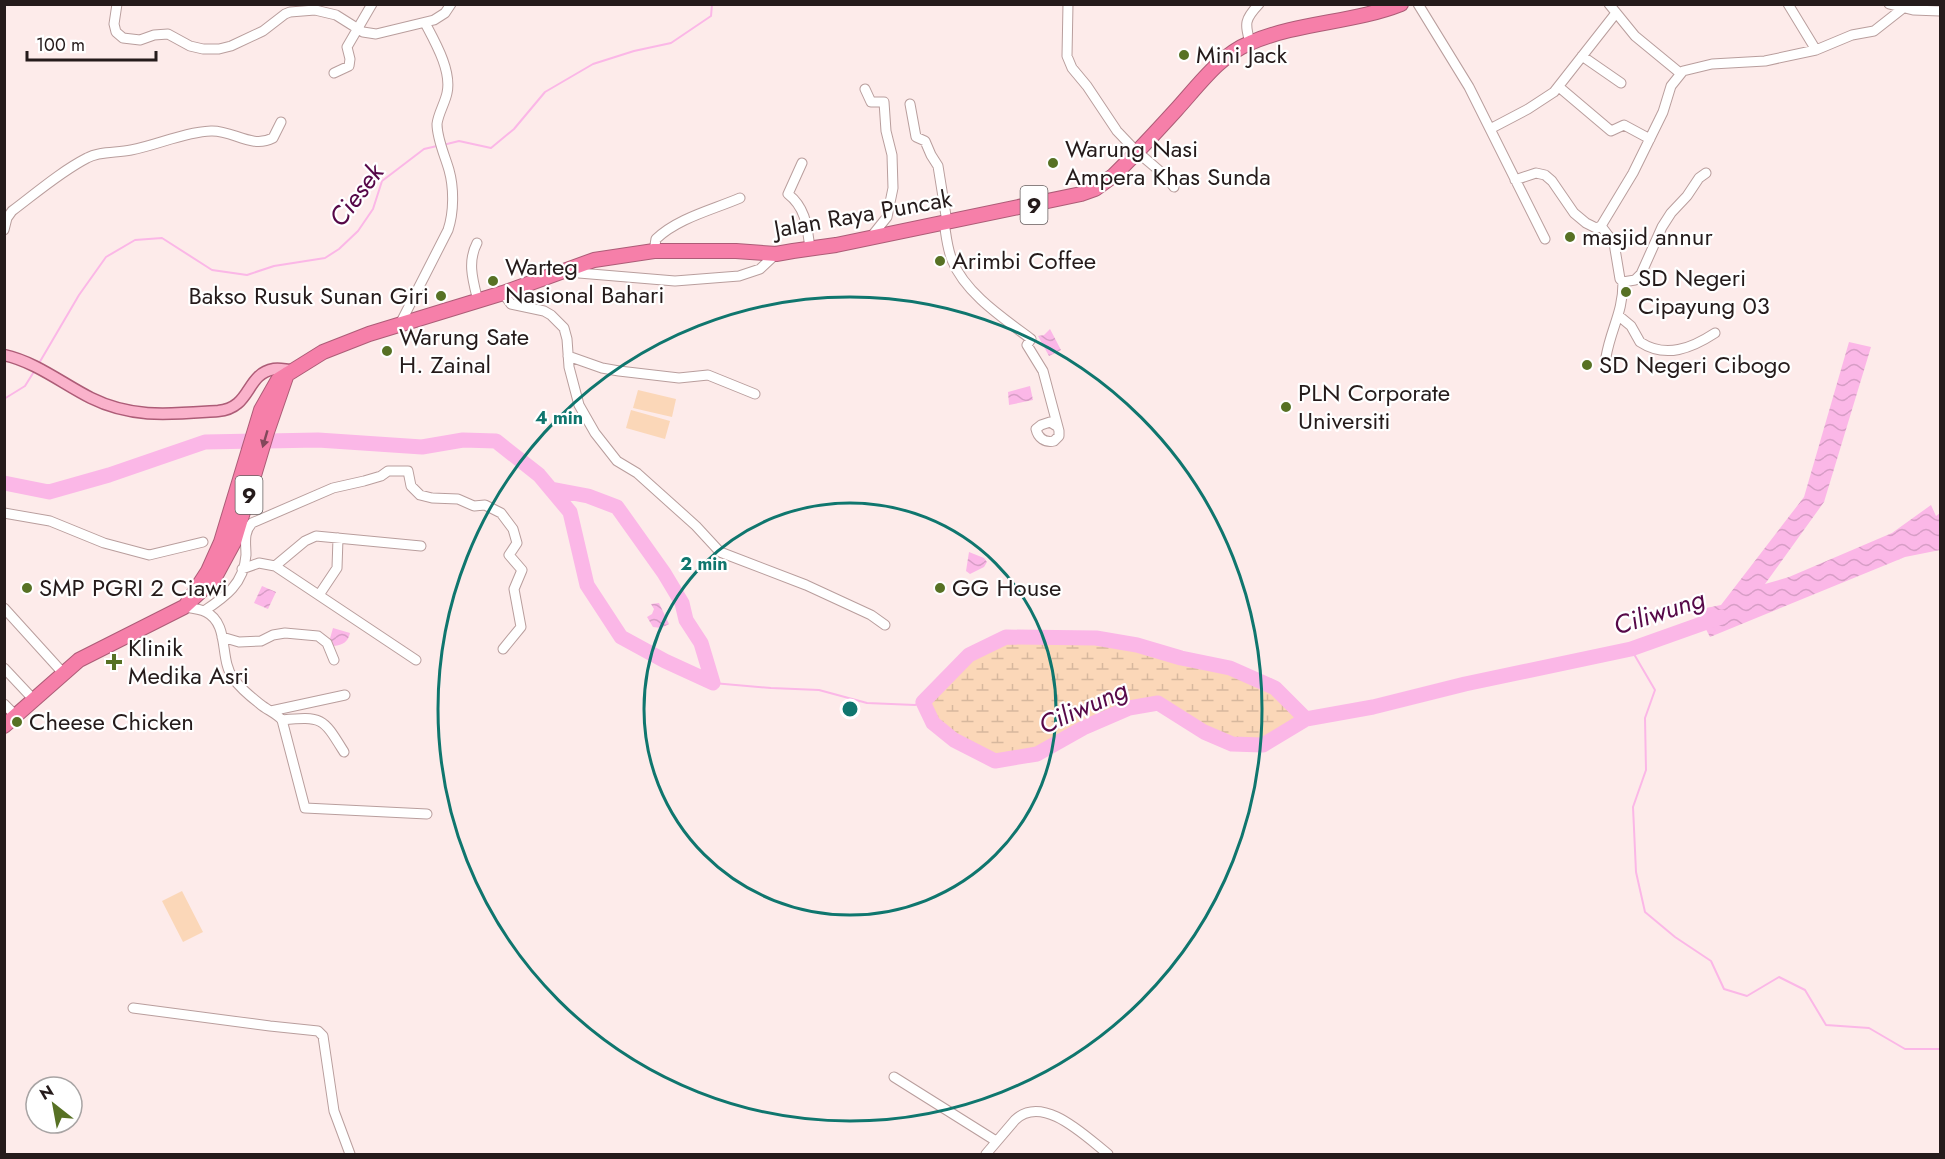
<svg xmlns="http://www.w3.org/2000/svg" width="1945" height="1159" viewBox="0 0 1945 1159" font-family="Jost,sans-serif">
<defs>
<pattern id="wetland-marsh" width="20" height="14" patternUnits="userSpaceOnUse" patternTransform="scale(1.5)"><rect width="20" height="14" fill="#fbd7b8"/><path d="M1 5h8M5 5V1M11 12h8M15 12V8" fill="none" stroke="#d7b89e"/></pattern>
<pattern id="water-waves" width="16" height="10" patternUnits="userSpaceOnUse" patternTransform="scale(1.5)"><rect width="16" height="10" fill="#fbb7e7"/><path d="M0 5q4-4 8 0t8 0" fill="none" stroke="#d79dc6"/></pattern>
</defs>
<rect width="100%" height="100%" fill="#fdebea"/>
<path fill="#fbd7b8" d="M638,390L676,399L672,417L633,408Z
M631,410L670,421L665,439L626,428Z
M182,891L203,932L183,942L162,901Z"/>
<path fill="url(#wetland-marsh)" d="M1006,637L1096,638L1137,645L1181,658L1230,668L1275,688L1306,719L1263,745L1232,744L1204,732L1158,703L1129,708L1085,727L1037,754L995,761L954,740L933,723L923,702L969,655Z"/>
<path fill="url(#water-waves)" d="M1050,329L1061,350L1049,356L1038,336L1044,335Z
M1849,342L1871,347L1824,502L1765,584L1789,577L1892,533L1931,505L1936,516L1940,513V550L1905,557L1710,637L1696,610L1721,605L1804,497Z
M1030,386L1033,400L1009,405L1008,392Z
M969,552L984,558L987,562L984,567L970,574L966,571Z
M262,586L276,592L268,609L254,603Z
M659,603L669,624L661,628L653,627L647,617L652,614L654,609L651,604Z
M333,628L350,633C348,642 343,645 334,646L329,642Z"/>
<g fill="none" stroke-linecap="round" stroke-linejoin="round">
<path stroke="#fbb7e7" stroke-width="2" d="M443,145L459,141L491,148L514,129L545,92L593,64L634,51L671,43L711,16L712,4
M38,365L79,295L106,257L135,240L162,238L212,270L247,275L274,266L325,258L339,249L358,231L373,209L382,181L424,149L437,146
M4,399L25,386L35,370
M1631,649L1655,690L1645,718L1646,770L1633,807L1636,872L1645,912L1675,937L1711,961L1724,989L1747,996L1779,977L1805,990L1826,1025L1869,1028L1905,1049H1940
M713,683L771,688L819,690L867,703L915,705L923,702"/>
<path stroke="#fbb7e7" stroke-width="15" d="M4,483L49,492L109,475L205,442L318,440L422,447L463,440L496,441L539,475L570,512L587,585L621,637L665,661L713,683
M551,489L588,496L617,507L664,573L682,603L686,620L701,643L713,683
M1306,719L1275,688L1230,668L1181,658L1137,645L1096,638L1006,637L969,655L923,702L933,723L954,740L995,761L1037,754L1085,727L1129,708L1158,703L1204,732L1232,744L1263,745L1306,719L1373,707L1465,684L1631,649L1721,617"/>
<g stroke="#b99e9d" stroke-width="11">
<path id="minor" d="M117,4L114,24L116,32L123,38L140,40L154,35L168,34L190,46L203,49H219L231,46L263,31L285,14L290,12L315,10L336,15L363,32L376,34L434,20L445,13L451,4
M1068,4L1067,56L1072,68L1087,86L1117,131L1137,152
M1418,4L1469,87L1545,239
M1609,4L1635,36L1680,73
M1788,4L1816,50
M1889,4L1913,10L1940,11
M1250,43C1245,23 1244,20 1259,4
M1582,56L1621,83
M334,73L349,66L350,59L347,47L372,4
M1559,87L1611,131L1624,125L1650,139
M865,89L871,102H884L886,131L892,155L893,188L887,217L871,237
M910,104L916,137L925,141L931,155L938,166L947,222
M1490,129L1528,109L1554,92L1616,13
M1138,152C1150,164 1165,173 1174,187
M802,163L788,194C806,208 807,227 810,248
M1515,180L1536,173L1545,175L1552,181L1574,213L1586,223L1596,228L1601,226L1633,173L1663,112L1671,86L1683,71L1712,64L1765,61L1816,50L1852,35L1874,31L1902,9
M944,222C946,234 947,248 952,260C965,293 1003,318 1031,339L1027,345L1043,371L1059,431V436L1054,441C1045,443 1038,438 1036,429L1041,425L1050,422L1058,427
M1601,226L1614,243L1620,279L1623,282L1635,280L1641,274L1662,227L1671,213L1687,196L1699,178L1706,173
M4,230L7,218L12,211C36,193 60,172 87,158C99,151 117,153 131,150C158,145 184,132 211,131C233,130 251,149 273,138L281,122
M477,243C467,262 473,281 478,301
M654,251L656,239C678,218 712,210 740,198
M579,273L675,281L739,276L760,269L776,254
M503,293L511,304L544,311L551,315L564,328L567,339L569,367L579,405L595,433L617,461L637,473L696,526L720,552L806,585L871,615L885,625
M1619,316L1631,326L1640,342C1666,359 1692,348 1715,333
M399,326L448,230C454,212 454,188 449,170C445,156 437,139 437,124C438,114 445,103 447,93C452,71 435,42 425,23
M568,356L602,368L619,371L679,378L708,375L755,394
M1606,357C1611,328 1623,313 1623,282
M4,513L50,521L104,543L149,555L203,542
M275,566L305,541L316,536L421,546
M242,569L259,563L275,566L416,660
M319,595L337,568L338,538
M184,607C191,608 200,609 206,612C230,624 219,659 233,678C240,688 251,697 260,704C267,710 276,713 282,720L305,808L427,814
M4,608L63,673
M204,611C225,597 244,584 246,555C246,543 243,533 252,523L333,488L364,481L381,476L388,471H408L411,486L420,495L432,498L458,499L474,506L485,505L501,513L513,529L517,543L509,555L522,570L514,589L521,627L503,649
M222,637L239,642L261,641L273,635L285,633L318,636L327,643L334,660
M4,668L35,701
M4,704L16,716
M271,711L345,695
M282,720C323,716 323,718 344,752
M133,1008L270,1026L318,1031L323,1036L334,1111L350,1154
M894,1077L996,1141
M986,1154L1015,1120C1043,1093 1086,1137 1108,1154"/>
</g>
<g stroke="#ad5c77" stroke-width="13">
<path id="major" d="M4,355C36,362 63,384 91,398C133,419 172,414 218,411C252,408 245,374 274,369C280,368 287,370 293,370"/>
</g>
<g stroke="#ad5c77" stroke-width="16">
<path id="highway" d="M186,605L208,571L221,542L261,410L278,380L323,352L369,334L503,293L594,260L654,251H736L776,254L793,251L836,245L1081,194L1095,189L1113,176C1135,155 1156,132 1176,110C1198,86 1220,55 1250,43C1298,22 1353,23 1401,4
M4,726L79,660L184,607L214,579L234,542L267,432L287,374"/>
</g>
<use href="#minor" stroke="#fff" stroke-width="9"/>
<use href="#major" stroke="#fab2cb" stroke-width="10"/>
<use href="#highway" stroke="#f67fa9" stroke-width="14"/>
</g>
<defs><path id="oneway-solid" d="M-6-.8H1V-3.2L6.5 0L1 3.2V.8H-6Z" transform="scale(1.5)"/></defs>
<use fill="#83485b" href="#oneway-solid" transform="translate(265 439) rotate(106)"/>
<g fill="none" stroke="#0f766e" stroke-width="3">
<circle cx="850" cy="709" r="206"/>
<circle cx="850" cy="709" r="412"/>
</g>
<g fill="#577124" stroke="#fff" stroke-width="2">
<circle cx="1184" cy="55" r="6"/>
<circle cx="1053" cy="163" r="6"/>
<circle cx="1570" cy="237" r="6"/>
<circle cx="940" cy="261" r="6"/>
<circle cx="493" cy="281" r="6"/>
<circle cx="1626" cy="292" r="6"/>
<circle cx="441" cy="296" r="6"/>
<circle cx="387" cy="351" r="6"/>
<circle cx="1587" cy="365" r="6"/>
<circle cx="1286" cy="407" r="6"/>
<circle cx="27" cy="588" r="6"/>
<circle cx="940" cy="588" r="6"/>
<path d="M111 653h6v6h6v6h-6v6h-6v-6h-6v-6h6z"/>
<circle cx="17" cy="722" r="6"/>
</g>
<g text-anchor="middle" stroke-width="4.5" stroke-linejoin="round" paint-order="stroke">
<g fill="#fff" stroke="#665f5f" stroke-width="1.5">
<rect x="1020.5" y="186" width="27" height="38" rx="4.5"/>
<rect x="235.5" y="476" width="27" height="38" rx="4.5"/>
</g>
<g font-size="22" font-weight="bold" fill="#251b1b">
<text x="1034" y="213">9</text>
<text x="249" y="503">9</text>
</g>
<g font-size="24" fill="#251b1b" stroke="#fff" text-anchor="start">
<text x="1196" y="63">Mini Jack</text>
<text x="1065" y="157">Warung Nasi<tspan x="1065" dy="28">Ampera Khas Sunda</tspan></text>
<text x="1582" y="245">masjid annur</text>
<text x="952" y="269">Arimbi Coffee</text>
<text x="505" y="275">Warteg<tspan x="505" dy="28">Nasional Bahari</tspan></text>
<text x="1638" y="286">SD Negeri<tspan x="1638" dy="28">Cipayung 03</tspan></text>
<text x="429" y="304" text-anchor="end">Bakso Rusuk Sunan Giri</text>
<text x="399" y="345">Warung Sate<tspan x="399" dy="28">H. Zainal</tspan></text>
<text x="1599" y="373">SD Negeri Cibogo</text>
<text x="1298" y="401">PLN Corporate<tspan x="1298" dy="28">Universiti</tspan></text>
<text x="39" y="596">SMP PGRI 2 Ciawi</text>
<text x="952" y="596">GG House</text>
<text x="128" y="656">Klinik<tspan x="128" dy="28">Medika Asri</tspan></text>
<text x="29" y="730">Cheese Chicken</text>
</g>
<g font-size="24" fill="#251b1b" stroke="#fff">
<text transform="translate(863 214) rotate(-10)" y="8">Jalan Raya Puncak</text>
</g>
<g font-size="26" font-style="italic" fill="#560848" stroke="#fff">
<text transform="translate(356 195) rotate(-53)" y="9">Ciesek</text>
<text transform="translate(1659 612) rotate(-18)" y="9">Ciliwung</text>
<text transform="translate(1083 707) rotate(-24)" y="9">Ciliwung</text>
</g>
</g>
<circle cx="850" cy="709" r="9" fill="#0f766e" stroke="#fff" stroke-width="3"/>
<g font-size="18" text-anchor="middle" font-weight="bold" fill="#0f766e" stroke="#fff" stroke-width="4.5" stroke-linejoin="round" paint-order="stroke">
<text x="559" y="424">4 min</text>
<text x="704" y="570">2 min</text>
</g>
<rect width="1945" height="1159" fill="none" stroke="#251b1b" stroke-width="12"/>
<g transform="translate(54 1105) rotate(329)"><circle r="28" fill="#ffffff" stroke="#a8a4a4" stroke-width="1.5"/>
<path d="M0-4.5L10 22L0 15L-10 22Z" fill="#577124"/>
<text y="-9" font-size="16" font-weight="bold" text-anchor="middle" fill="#251b1b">N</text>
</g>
<path d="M27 51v9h129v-9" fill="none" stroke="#251b1b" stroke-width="3"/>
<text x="36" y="51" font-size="18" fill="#251b1b" stroke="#ffffff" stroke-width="4.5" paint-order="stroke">100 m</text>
</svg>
